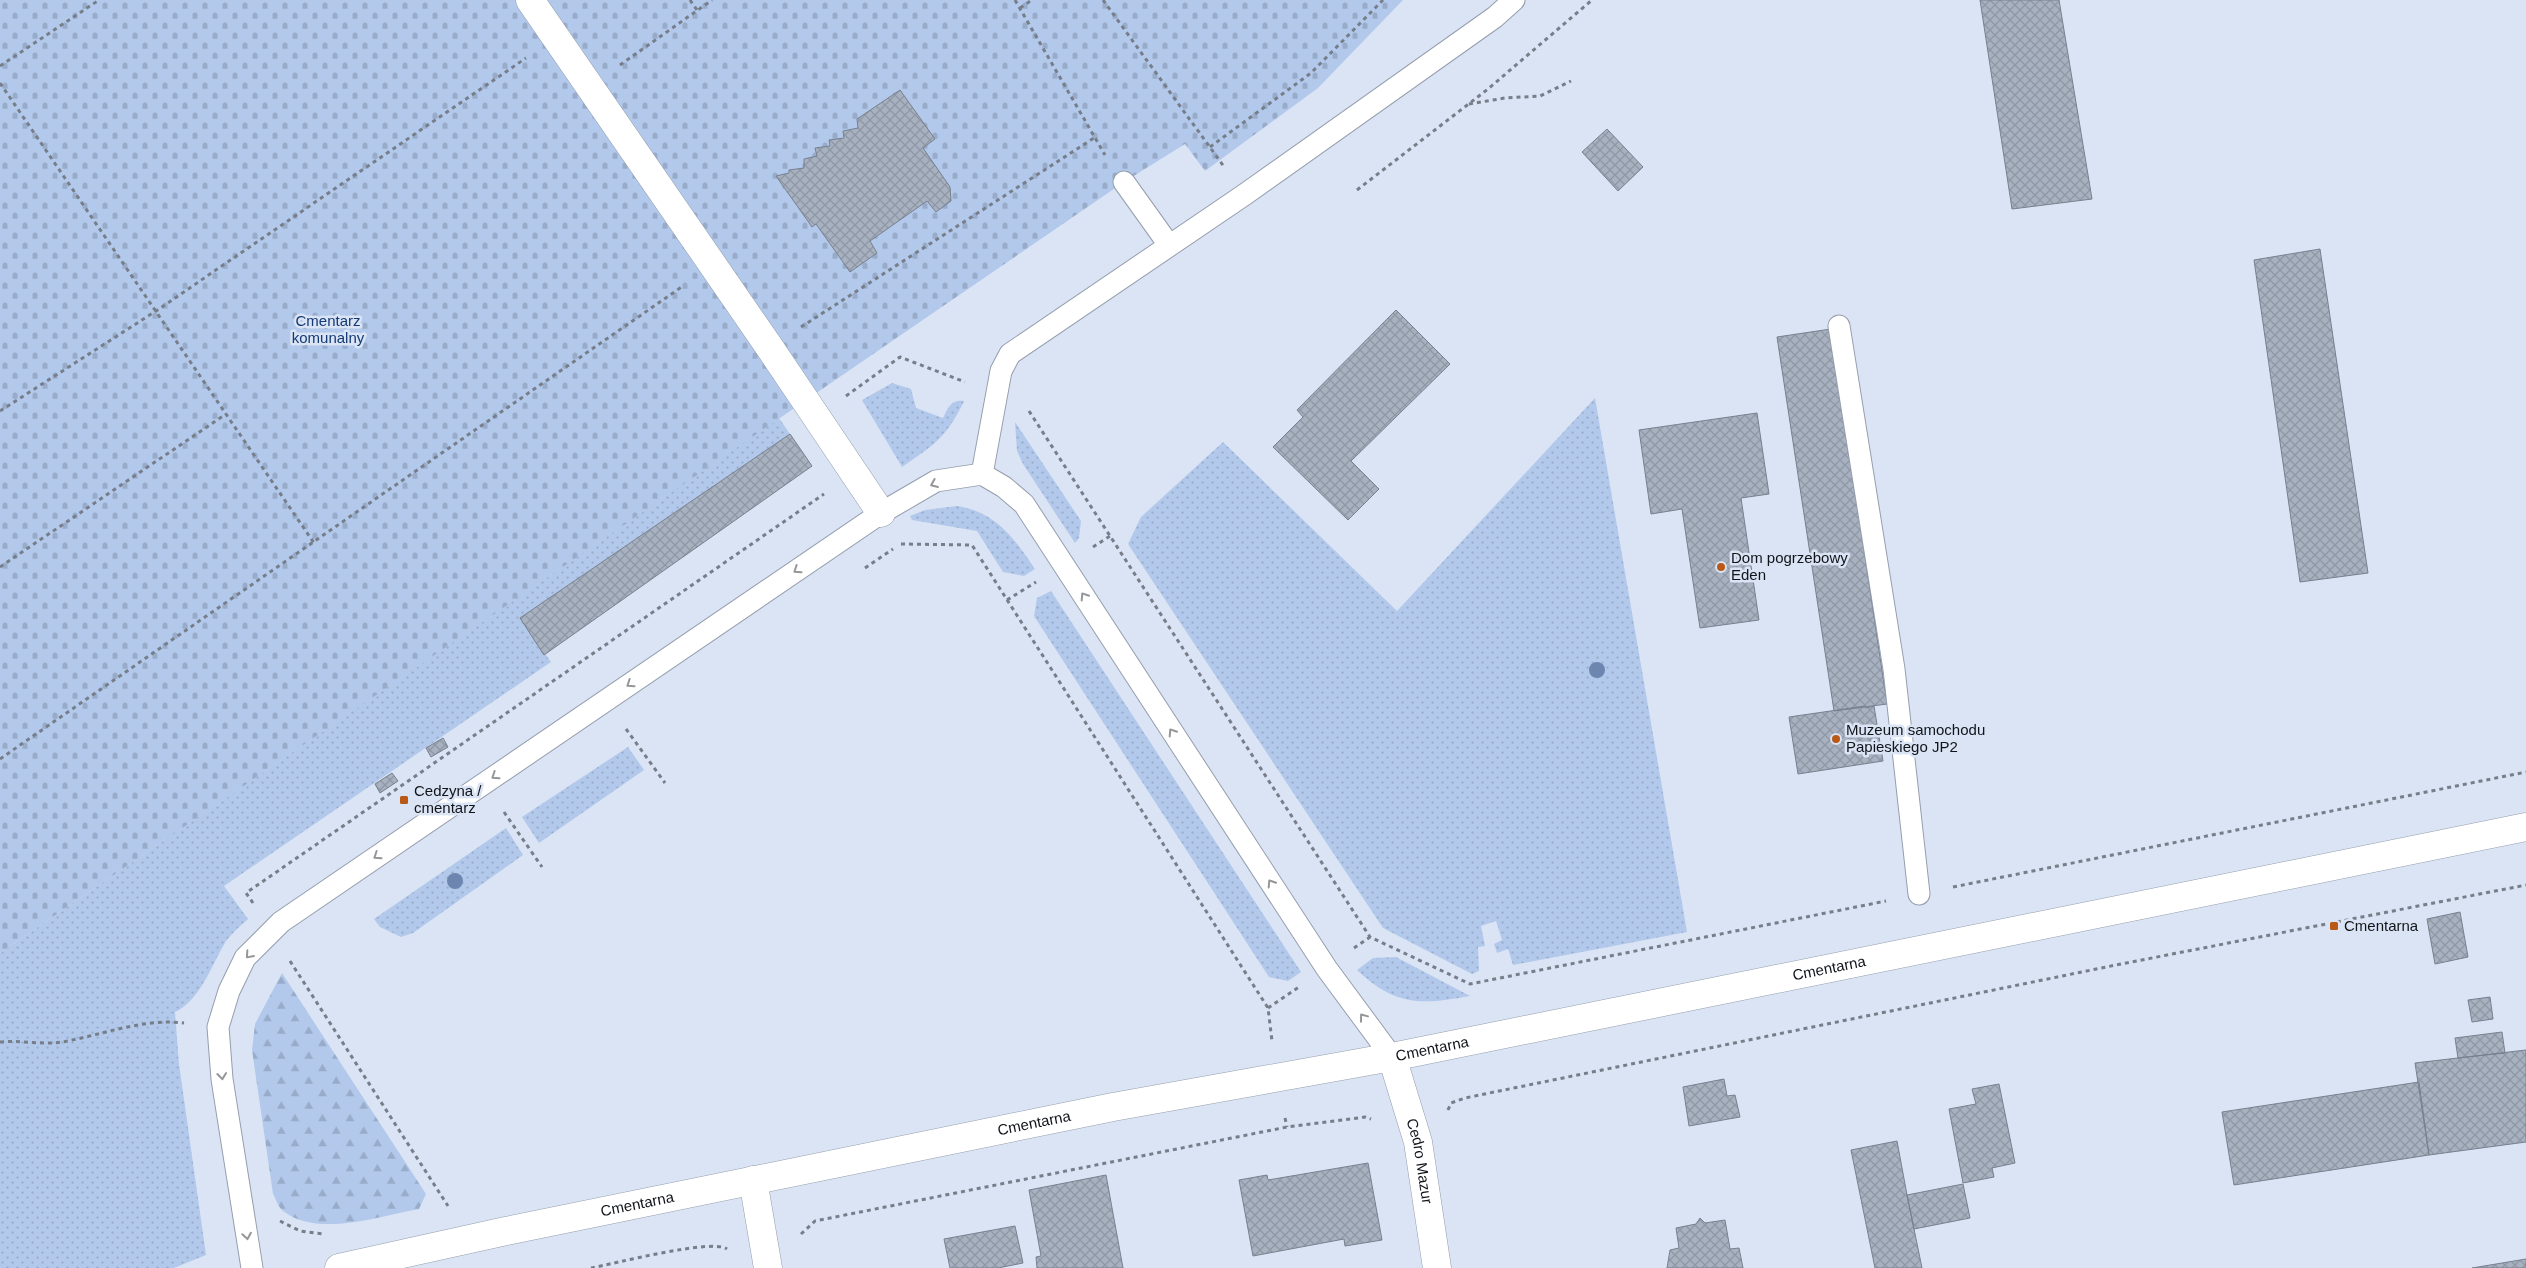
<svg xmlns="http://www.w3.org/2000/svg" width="2526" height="1268" viewBox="0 0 2526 1268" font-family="Helvetica,sans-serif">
<defs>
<pattern id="grass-dots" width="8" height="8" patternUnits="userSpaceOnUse" patternTransform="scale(1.25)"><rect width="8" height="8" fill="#b2c9ec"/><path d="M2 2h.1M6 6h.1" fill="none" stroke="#98acca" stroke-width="1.8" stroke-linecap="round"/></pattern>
<pattern id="forest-firs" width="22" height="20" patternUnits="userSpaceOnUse" patternTransform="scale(1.25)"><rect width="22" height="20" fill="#b2c9ec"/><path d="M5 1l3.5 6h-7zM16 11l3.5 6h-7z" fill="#98acca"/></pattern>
<pattern id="cemetery-stones" width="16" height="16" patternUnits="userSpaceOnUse" patternTransform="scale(1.25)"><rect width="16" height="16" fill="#b2c9ec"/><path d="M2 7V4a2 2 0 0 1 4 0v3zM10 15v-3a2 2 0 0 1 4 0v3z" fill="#98acca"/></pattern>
<pattern id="building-cross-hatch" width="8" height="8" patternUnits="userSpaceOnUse" patternTransform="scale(1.25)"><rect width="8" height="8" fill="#a7b1c0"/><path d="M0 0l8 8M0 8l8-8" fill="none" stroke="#8f97a4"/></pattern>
</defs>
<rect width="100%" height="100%" fill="#dae4f4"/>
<path fill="url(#grass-dots)" d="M892,383L911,389L916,408L943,418C948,408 951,399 964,401C947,437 934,445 902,467L862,400Z
M1595,398L1687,932L1513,965L1508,949L1497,953L1494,944L1502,940L1496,921L1481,926L1485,946L1478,947L1479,971L1472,974L1383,928L1128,544L1141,517L1223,442L1397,611Z
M779,418L790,434L520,618L551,662L224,886L248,919C240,926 232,933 226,941C212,964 200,1001 175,1012L179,1064L206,1255L174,1268H0V953Z
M1015,422L1081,521L1079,538L1075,543L1023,464L1017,451Z
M957,506C996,512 1014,538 1035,569L1024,576L1003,572L977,531L912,520L910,516L925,510Z
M1051,591L1301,972L1288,981L1269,977L1034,616L1037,598Z
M628,747L644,770L539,843L522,817Z
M506,828L523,855L413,933L401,937L380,927L374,919Z
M1396,957L1470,996C1421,1005 1395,1006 1357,970L1373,958Z"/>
<path fill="url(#forest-firs)" d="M282,973L426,1194L419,1209C379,1216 318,1238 283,1211C278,1207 276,1199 273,1194L252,1050L255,1024Z"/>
<path fill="url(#cemetery-stones)" d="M0,0H1403L1318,88L1205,171L1185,144L1124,182L0,953Z"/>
<path fill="url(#building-cross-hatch)" stroke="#77808e" d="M1980,0H2059L2092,199L2012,209Z
M900,90L935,139L923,148L950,187L951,201L936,212L927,201L870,241L877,253L850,272L816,224L812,227L776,176L789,173V170L804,168V159L817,156L815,148L830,146L829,140L844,138L843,131L858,128L857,119Z
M1607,129L1643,167L1618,191L1582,152Z
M2320,249L2368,573L2300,582L2254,260Z
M1396,310L1450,364L1351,461L1379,489L1348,520L1273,447L1303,417L1297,410Z
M1831,329L1887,704L1834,711L1777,337Z
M1757,413L1769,494L1741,498L1759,620L1700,628L1682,509L1651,514L1639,430Z
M790,434L812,466L544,655L520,618Z
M1865,706L1866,708L1874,706L1883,761L1798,774L1789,717Z
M443,738L448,747L431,757L426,748Z
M392,773L398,781L380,793L375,784Z
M2460,912L2468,957L2435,964L2427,919Z
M2490,997L2493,1019L2472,1022L2468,1000Z
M2502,1032L2505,1053L2458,1058L2455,1038Z
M2526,1050V1142L2429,1155L2415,1063Z
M1724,1079L1727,1096L1735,1095L1740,1117L1689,1126L1683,1087Z
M2419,1082L2429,1155L2234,1185L2222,1112Z
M1999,1084L2015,1163L1992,1168L1994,1177L1963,1183L1949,1109L1976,1104L1972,1089Z
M1897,1141L1907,1195L1922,1268H1875L1851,1150Z
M1368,1163L1382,1240L1345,1246L1344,1239L1253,1256L1239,1180L1267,1175L1268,1180Z
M1106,1175L1123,1268H1037L1036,1257L1041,1256L1029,1190Z
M1963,1184L1970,1218L1914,1229L1907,1195Z
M1700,1218L1705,1223L1725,1220L1730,1249L1739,1248L1743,1268H1667L1670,1250L1679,1248L1676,1228L1696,1224Z
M1015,1226L1023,1263L998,1268H950L944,1239Z
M2526,1259V1268H2472Z"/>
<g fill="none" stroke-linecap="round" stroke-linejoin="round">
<g stroke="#959ead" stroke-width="23">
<path id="lane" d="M1124,182L1169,245
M1839,326L1894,669L1919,894
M982,474L1001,371L1010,354L1244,195L1495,17L1514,0
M252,1268L222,1079L218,1027L229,991L245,958L281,922L881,513L936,481L982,474L1004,487L1024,504L1327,969L1392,1057"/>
</g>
<g stroke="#959ead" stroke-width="29">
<g id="street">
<path d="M530,0L770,348L881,513"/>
<path id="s1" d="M1392,1057L1418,1142L1437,1268"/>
<path d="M753,1180L768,1268"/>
<path id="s2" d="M339,1268L506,1231L1113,1107L1392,1057L2526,827"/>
</g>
</g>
<path stroke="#777e89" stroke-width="3" stroke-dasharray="4 4" stroke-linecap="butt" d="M690,0L697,10
M1015,0L1105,155
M1103,0L1225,168
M1020,8L1032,0
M620,65L712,0
M0,66L99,0
M0,83L314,543
M1469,104L1505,98L1540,96L1571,81
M1210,147L1311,73L1383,0
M1357,190L1488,89L1592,0
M801,327L1094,138
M846,396L900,357L965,382
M0,411L156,311L526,58
M1029,411L1370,937L1470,984L1886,901
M901,544L972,545L1268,1008L1272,1041
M1093,547L1110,536
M0,567L226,414
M865,568L893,549
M1007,600L1036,582
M626,729L665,783
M0,759L683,286
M504,812L542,867
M1953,887L2526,772
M253,903L246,893L824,494
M1354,948L1370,937
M290,961L448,1206
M1268,1008L1299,987
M0,1042C21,1040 41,1045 62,1042C102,1035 143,1018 184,1023
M1448,1110L1451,1103L1465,1098L2116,965L2526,885
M1285,1118L1287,1127
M280,1221L300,1231L324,1234
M801,1234L815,1221L1287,1127L1365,1117L1371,1119
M591,1268C613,1264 713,1238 727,1249"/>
<use href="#lane" stroke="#fff" stroke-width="21"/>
<use href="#street" stroke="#fff" stroke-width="28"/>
</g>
<g fill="#6d86af">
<circle cx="1597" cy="670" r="8"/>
<circle cx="455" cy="881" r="8"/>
</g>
<defs><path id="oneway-chevron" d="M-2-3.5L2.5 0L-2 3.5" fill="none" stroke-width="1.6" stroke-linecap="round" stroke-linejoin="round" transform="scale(1.25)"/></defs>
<g stroke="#949698">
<use href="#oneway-chevron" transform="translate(934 484) rotate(157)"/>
<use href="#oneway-chevron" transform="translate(797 570) rotate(146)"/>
<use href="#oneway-chevron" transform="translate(1084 596) rotate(-123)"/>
<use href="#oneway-chevron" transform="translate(630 684) rotate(146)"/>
<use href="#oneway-chevron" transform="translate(1172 732) rotate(-123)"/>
<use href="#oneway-chevron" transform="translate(495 776) rotate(146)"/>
<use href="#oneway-chevron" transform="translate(377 856) rotate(146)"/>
<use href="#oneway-chevron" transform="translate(1271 883) rotate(-123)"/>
<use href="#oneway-chevron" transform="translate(249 955) rotate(131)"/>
<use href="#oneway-chevron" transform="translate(1363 1017) rotate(-127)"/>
<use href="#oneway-chevron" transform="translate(222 1076) rotate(84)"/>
<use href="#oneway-chevron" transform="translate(247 1236) rotate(81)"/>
</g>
<g fill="#ba5917" stroke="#dae4f4" stroke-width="2">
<circle cx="1721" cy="567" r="5"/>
<circle cx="1836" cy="739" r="5"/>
<rect x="399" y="795" width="10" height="10" rx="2.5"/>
<rect x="2329" y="921" width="10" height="10" rx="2.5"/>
</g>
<g text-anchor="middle" stroke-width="5" stroke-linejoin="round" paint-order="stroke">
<g font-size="15" fill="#133a76" stroke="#dae4f4">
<text x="328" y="326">Cmentarz<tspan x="328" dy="17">komunalny</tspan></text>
</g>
<g font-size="15" fill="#11151a" stroke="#dae4f4" text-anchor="start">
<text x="1731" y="563">Dom pogrzebowy<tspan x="1731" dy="17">Eden</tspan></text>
<text x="1846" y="735">Muzeum samochodu<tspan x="1846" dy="17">Papieskiego JP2</tspan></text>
<text x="414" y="796">Cedzyna /<tspan x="414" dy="17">cmentarz</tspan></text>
<text x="2344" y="931">Cmentarna</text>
</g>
<g font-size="15" fill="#11151a" stroke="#dae4f4">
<text dy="5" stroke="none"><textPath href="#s2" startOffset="1520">Cmentarna</textPath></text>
<text dy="5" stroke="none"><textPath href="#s2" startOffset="1115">Cmentarna</textPath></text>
<text dy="5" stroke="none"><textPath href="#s2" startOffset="710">Cmentarna</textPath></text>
<text dy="5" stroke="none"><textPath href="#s1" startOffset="108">Cedro Mazur</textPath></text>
<text dy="5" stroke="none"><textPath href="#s2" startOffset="305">Cmentarna</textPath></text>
</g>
</g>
</svg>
